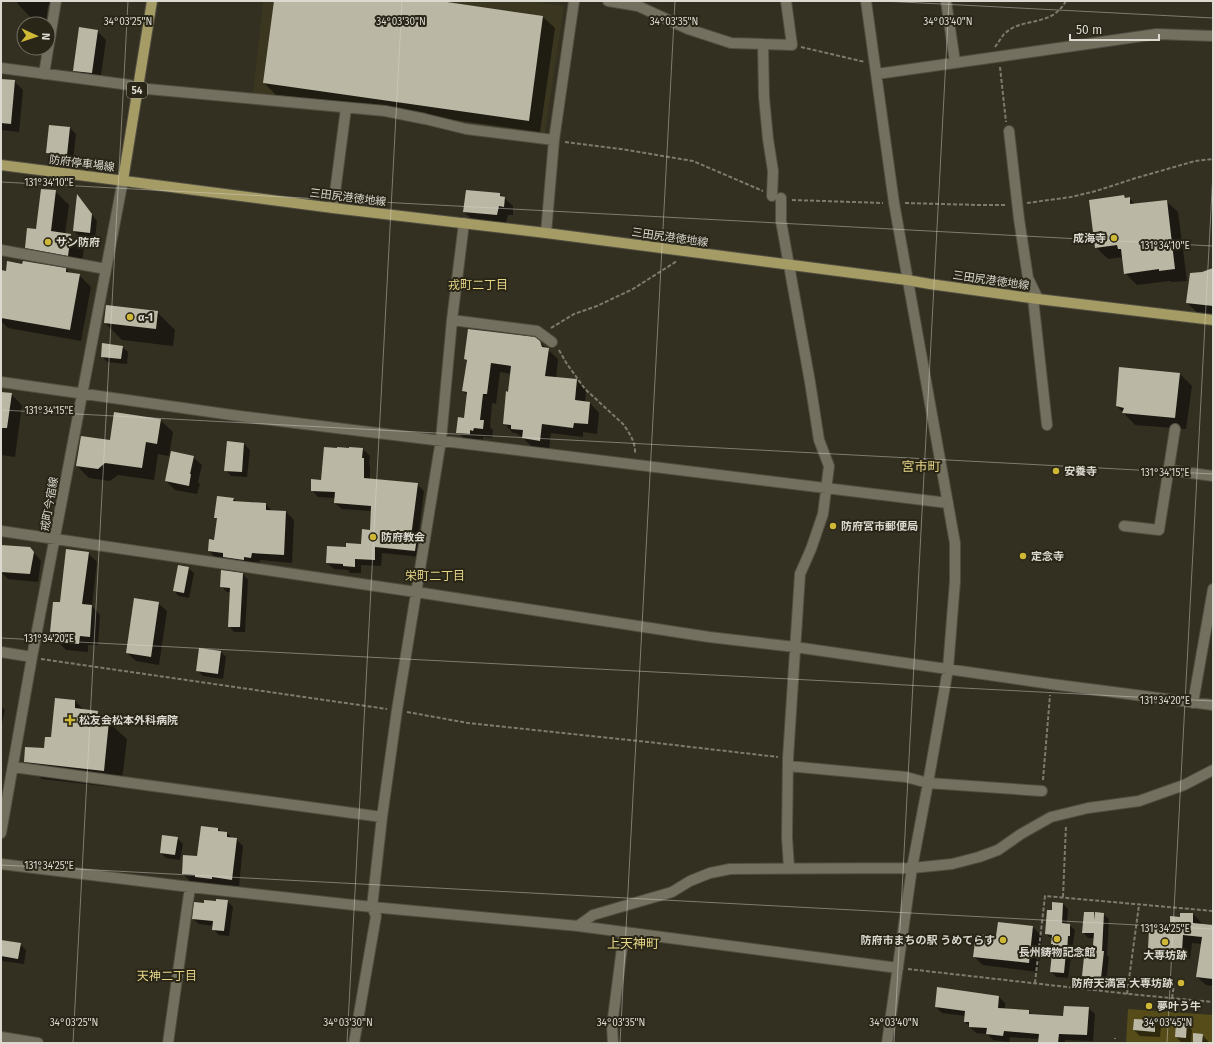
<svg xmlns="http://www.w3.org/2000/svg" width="1214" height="1044" viewBox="0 0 1214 1044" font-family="'Fira Sans','Noto Sans JP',sans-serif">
<rect width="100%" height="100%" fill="#333021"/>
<path fill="#3a3620" d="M263,1H531L564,6L545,133L459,122L403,110L350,101L253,93Z"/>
<path fill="#564c19" d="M1128,1009L1213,1015V1043H1126Z"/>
<path fill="#0007" d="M17,1H62L61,6L48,5L46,22L34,21L17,3Z
M275,1H433L543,17L555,28L540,132L276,95L264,83Z
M97,31L106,40L100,82L83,79L74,71Z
M1,80L14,81L23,90L19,132L1,130Z
M50,126L70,128L76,134L73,160L53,158L47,152Z
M55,191L69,205L65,234L70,235L84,248L81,268L39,261L26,247L37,230Z
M500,194L513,206V215H508L506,223L473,220L464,212Z
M78,196L97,221L95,238L80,237L74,231Z
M1124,196L1126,199L1129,198L1135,204L1166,201L1178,212L1187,281L1172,282L1170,281L1137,285L1125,273L1123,257L1108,259L1096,247Z
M23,265L66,269L70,273L79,275L91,287L81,341L8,328L1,321V271L6,272Z
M1213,269V316L1199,314L1187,303L1202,273Z
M157,312L175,330L173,346L122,340L105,323Z
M539,342L558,359L556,378L576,380L586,390L585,403H590L599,413L597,434L583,432V437L551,433L549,450L532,447L523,438L516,433H513L504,423L511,374L500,372L496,404L492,403L490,427L493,430L492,438L483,437V440L480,439L479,443L467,442L458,432L465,419L467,395L463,391L467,362L465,359Z
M122,347L128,352L127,364L107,362L102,356Z
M1120,368L1180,374L1192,386L1186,429L1135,425L1117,406Z
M1,393L11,394L22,405L15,457L1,455Z
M160,420L173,432L169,456L158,454L154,480L118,475L110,481L89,478L77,466L111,441Z
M228,443L244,444L250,450L247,477L231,476L226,470Z
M350,448L363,449L370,456L369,464L370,466V480L417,484L424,491L418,540L423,546L421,557L382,553L381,566L361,565V573H350L348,570L334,569L327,563L346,548L362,545L371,531L372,511L342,509L335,503L336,498L318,497L312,490L322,481Z
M193,457L202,465L198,482L200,484L197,494L175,490L166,481Z
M233,498L237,502L266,504L273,512H286L294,520L292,563L260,560L259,566L217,559L209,551L215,541L218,519L215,517Z
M1,544L3,546L29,548L37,556L41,561L38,582L8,579L1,572Z
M88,553L97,562L92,606L100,615L98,645H88V652L66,650L58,642V638L51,631L60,603Z
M188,568L194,573L189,598L179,596L174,591Z
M243,574L248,580L245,632H234L229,626L231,592H227L221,586Z
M158,603L167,611L159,665L136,661L127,653Z
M221,652L226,657L223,679L203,676L197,670Z
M75,701L84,710L97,712L127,739L121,788L42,779L25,762L45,750Z
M1,706L5,710L1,728Z
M218,829L221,832L227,833L233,839H236L243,846L239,886L203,884L201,882L190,881L183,874L198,857Z
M177,838L183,844L180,860L166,858L161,853Z
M227,901L233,907L229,936L219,935L213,929L214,926L199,924L193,919Z
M1063,904L1068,909L1067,924L1069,925L1075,930L1068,978L1056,977L1051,971L1054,944L1052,939L1046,934L1053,911Z
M1094,913L1096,916L1103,914L1109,919L1107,956L1109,957L1106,983L1089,981L1083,976L1093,959L1095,938H1088L1083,932Z
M1193,914L1201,922V925L1213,926V986L1206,985L1197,977L1202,944L1192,943L1190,959L1157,957L1149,948L1181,918Z
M1033,927L1042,936L1038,972L983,965L974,957Z
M1,941L20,944L26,950L24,964L3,961L1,959Z
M999,997L1005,1003V1009L1028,1011L1032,1015L1064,1017L1088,1008L1095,1014L1093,1041L1065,1040V1043H1039V1039L1010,1037L1009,1042L993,1040L987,1034L976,1033L965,1022L966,1016L942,1013L936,1007Z
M1155,1021L1161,1027L1160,1037L1140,1036L1134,1030Z
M1186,1024L1192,1030L1191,1043L1181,1042L1176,1037Z
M1202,1035L1210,1043H1194Z"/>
<path fill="#bbb7a5" d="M274,1H440L543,16L529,121L263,83Z
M79,27L98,30L92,73L73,71Z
M1,79L15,80L11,124L1,123Z
M49,125L70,127L67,155L46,153Z
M41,189L56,190L51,231L71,234L68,256L25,248L27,228L36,229Z
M466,190L500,193V196L505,197L504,207L499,206L497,215L463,212Z
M77,194L92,214L90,233L73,231Z
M1124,195L1125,198L1130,197V204L1167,200L1175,269L1159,271V269L1124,274L1121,249H1118L1117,245L1095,248L1089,200Z
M7,261L22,264L23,261L66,268V272L80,274L70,330L1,318V270L6,271Z
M1213,268V306L1186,303L1190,273L1202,272Z
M106,305L158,311L156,329L104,323Z
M468,329L535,337L540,341L542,347L549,348L545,376L577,379L575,400L590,402L588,424L574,423L573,428L542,424L540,441L522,438L523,430L511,429V425L503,424L506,391L508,392L511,366L491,363L487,394H483L480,420H484L483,429L474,428L473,431L470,430V434L456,433L458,417L464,418L467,392L462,391L467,360L464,359Z
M102,343L123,346L121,359L101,357Z
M1119,367L1180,373L1175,418L1122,413L1124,408L1116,406Z
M1,392L12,393L7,428H1Z
M114,412L161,419L157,444L146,442L142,468L105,463L98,469L76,466L81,436L110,440Z
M227,441L244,443L242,472L224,471Z
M324,447L337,448V447L349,448V447L363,448L362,458H364V478L418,483L411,537L417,538L415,551L375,547V560L355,559V567L343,566V564L326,563L327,546L346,547V543L361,544L362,529L370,530L371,506L334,503L335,492L311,491V479L321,480Z
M171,451L194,456L190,474H191L189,486L165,481Z
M217,496L234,498L233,501L266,503V510L286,511L284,555L252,553L251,558L244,557V560L223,557V553L208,551L209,539L214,540L217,518H214Z
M1,545L30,547L34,552L30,574L1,572Z
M66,549L89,552L82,604L92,605L90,637L80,636L79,644L57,642V632H50L53,602H60Z
M178,565L189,567L184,593L173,591Z
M221,570L243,573L240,627H228L230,588L220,587Z
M134,598L159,602L151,657L126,653Z
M199,648L221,651L218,674L196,671Z
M55,698L75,700V708L98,711L97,719L109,721L104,771L24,762L25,747L44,748L45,737H51Z
M201,826L218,828V831L227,832V837L237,838L232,880L212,877V879L195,877V875L182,874L183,855L197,856Z
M162,835L178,837L175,855L160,853Z
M216,899L228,900L224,931L212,930L213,921L192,919L194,902L204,903V900L216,901Z
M1052,902L1063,903L1062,923L1070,924V936H1068L1067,952H1066L1064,973L1050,972L1053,944H1051L1052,935L1045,934L1047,910H1052Z
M1084,912H1094L1095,920V912L1104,913L1102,951H1104L1101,978L1082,976L1084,957L1092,958L1094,933H1082Z
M1180,913H1193V923L1213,925V979L1196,977L1202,937L1183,935L1182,951L1148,949L1149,929H1151L1152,925L1170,926V916L1180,917Z
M998,922L1033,926L1029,963L973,957L976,934L996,936Z
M1,940L21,943L18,959L1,956Z
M937,987L999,996L998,1008L1029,1010V1014L1063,1016L1064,1006L1089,1007L1087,1035L1059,1034L1058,1043H1038L1039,1034L1004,1031L1003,1036L986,1034L987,1028L969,1027V1022H964L965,1011L935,1007Z
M1134,1019L1155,1020V1032L1133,1030Z
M1176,1022L1187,1023L1186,1038L1175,1037Z
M1193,1033L1203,1034L1202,1043H1193Z"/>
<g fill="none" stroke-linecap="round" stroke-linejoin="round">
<g stroke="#514e41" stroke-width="12">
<path id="minor" d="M608,1L638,6L688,29L731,43L792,45L786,1
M866,1L894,203L955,543V581L948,669L928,783L912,868L887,1043
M946,1L955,62
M763,44L764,97L768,139L773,171L772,196
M1,68L130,85
M44,74L56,1
M877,74L1157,34L1213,36
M137,88L385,111L425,119L466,129L554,140
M1009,131L1019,219L1028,278L1038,299
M781,198V221L810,382L819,440L829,466L823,514L811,549L800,574L788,758L787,837L789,868
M333,208L346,108
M546,233L554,140L574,1
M1,250L106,269
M1033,298L1047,425
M452,320L537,331L552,342
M1,382L239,416L948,503
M1169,470L1213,476
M1124,526L1159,530L1175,429
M1,531L416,592L709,637L795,647L1051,684L1213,705
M1,652L32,657
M1193,703L1213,589
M788,766L906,777L928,783L1042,791
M13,767L382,817
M1,833L32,657L123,180
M1,864L190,887L372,907L578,926L898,968
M578,926L593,915L672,892L690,881L710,873L730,869L912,868L952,864L979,857L998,850L1021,834L1051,817L1088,808L1139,801L1184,785L1213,770
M1,1037L38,1043
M168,1043L190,887
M354,1043L376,916L372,907L382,817L397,710L441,440L452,320L464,223
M613,1043L612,1026L624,932"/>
</g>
<g stroke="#514e41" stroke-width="12">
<path id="major" d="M1,165L333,208L546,233L907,280L930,284L1038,299L1213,320
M123,180L152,1"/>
</g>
<path stroke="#7d7b6e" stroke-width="2" stroke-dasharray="4 2" stroke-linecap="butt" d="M801,47L865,62
M995,47C998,43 1001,38 1004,34C1023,16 1051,28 1066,1
M1000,67L1006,122
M565,142L621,149L693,161L763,191
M792,200L883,203
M905,203L979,205H1007
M1027,203L1071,197L1096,191L1136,178L1195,161L1213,159
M551,328L574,314L597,306L633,289L677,261
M559,350L567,364L585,389L623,424C629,432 636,443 635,454
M41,659L387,709
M407,712L468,723L648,742L778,757
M1043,780L1050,695
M1063,897L1066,825
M908,969L1129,994L1213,1002
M1035,983L1045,896L1213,911
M1127,994L1139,905
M1172,998L1174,985
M1115,1039V1038"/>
<use href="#minor" stroke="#73705f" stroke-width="10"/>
<use href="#major" stroke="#a59b65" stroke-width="10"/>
</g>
<path fill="none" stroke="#dbd9d0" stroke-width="1" stroke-opacity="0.45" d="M883,1L1213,18M1,182L1213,246M1,410L1213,474M1,638L1213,701M1,865L1213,929M73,1043L128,1M347,1043L402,1M620,1043L675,1M894,1043L949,1M1167,1043L1213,172"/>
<g fill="#d0b837" stroke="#292618" stroke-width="1.5">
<circle cx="1114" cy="238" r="4"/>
<circle cx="48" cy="242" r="4"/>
<circle cx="130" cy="317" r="4"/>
<circle cx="1056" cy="471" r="4"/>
<circle cx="833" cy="526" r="4"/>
<circle cx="373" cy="537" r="4"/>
<circle cx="1023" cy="556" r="4"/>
<path d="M68 714h4v4h4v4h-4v4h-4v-4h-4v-4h4z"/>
<circle cx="1057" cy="939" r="4"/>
<circle cx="1003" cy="940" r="4"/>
<circle cx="1165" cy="942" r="4"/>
<circle cx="1181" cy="983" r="4"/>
<circle cx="1149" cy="1006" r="4"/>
</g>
<g text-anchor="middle" stroke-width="4" stroke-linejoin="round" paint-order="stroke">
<rect fill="#292618" stroke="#a6a399" stroke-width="1" x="127" y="82" width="20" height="16" rx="3"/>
<g font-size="10" font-weight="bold" fill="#dbd9d0">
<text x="137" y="94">54</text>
</g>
<g font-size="11" fill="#dbd9d0" stroke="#292618">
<text transform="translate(82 163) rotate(7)" y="4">防府停車場線</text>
<text transform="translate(348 197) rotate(7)" y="4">三田尻港徳地線</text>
<text transform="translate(670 237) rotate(8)" y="4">三田尻港徳地線</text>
<text transform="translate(991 280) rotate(8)" y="4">三田尻港徳地線</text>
<text transform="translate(49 504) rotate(-80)" y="4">戒町今宿線</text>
</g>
<g font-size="11" font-weight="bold" fill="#dbd9d0" stroke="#292618" text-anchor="start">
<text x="1106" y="242" text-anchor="end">成海寺</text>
<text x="56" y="246">サン防府</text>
<text x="138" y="321">α-1</text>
<text x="1064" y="475">安養寺</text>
<text x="841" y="530">防府宮市郵便局</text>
<text x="381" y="541">防府教会</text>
<text x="1031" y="560">定念寺</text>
<text x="79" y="724">松友会松本外科病院</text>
<text x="995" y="944" text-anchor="end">防府市まちの駅 うめてらす</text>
<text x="1057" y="956" text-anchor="middle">長州鋳物記念館</text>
<text x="1165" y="959" text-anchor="middle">大専坊跡</text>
<text x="1173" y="987" text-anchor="end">防府天満宮 大専坊跡</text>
<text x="1157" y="1010">夢叶う牛</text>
</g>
<g font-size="12" fill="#e5d587" stroke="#292618">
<text x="478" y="289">戎町二丁目</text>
<text x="435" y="580">栄町二丁目</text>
<text x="167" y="980">天神二丁目</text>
</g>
<g font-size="13" fill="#e5d587" stroke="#292618">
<text x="921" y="471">宮市町</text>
<text x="633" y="948">上天神町</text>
</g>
</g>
<g font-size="10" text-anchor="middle" fill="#dbd9d0" stroke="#292618" stroke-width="4" stroke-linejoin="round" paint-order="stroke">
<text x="128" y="25">34°03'25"N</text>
<text x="401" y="25">34°03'30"N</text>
<text x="674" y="25">34°03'35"N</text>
<text x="948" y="25">34°03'40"N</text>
<text x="49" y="186">131°34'10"E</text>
<text x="1165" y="249">131°34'10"E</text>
<text x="49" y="414">131°34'15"E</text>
<text x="1165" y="476">131°34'15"E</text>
<text x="49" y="642">131°34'20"E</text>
<text x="1165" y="704">131°34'20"E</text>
<text x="49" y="869">131°34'25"E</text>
<text x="1165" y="932">131°34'25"E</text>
<text x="74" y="1026">34°03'25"N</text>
<text x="348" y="1026">34°03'30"N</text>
<text x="621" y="1026">34°03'35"N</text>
<text x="894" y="1026">34°03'40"N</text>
<text x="1168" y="1026">34°03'45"N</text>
</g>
<rect width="1214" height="1044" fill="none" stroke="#dbd9d0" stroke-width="4"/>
<g transform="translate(36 36) rotate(93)"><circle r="19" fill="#292618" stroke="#706e62"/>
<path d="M0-3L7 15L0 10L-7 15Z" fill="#d0b837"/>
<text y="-6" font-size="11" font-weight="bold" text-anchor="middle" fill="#dbd9d0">N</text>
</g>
<path d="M1070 34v6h89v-6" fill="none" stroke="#dbd9d0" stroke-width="2"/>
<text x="1076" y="34" font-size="12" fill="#dbd9d0" stroke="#292618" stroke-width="3" paint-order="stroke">50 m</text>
</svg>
